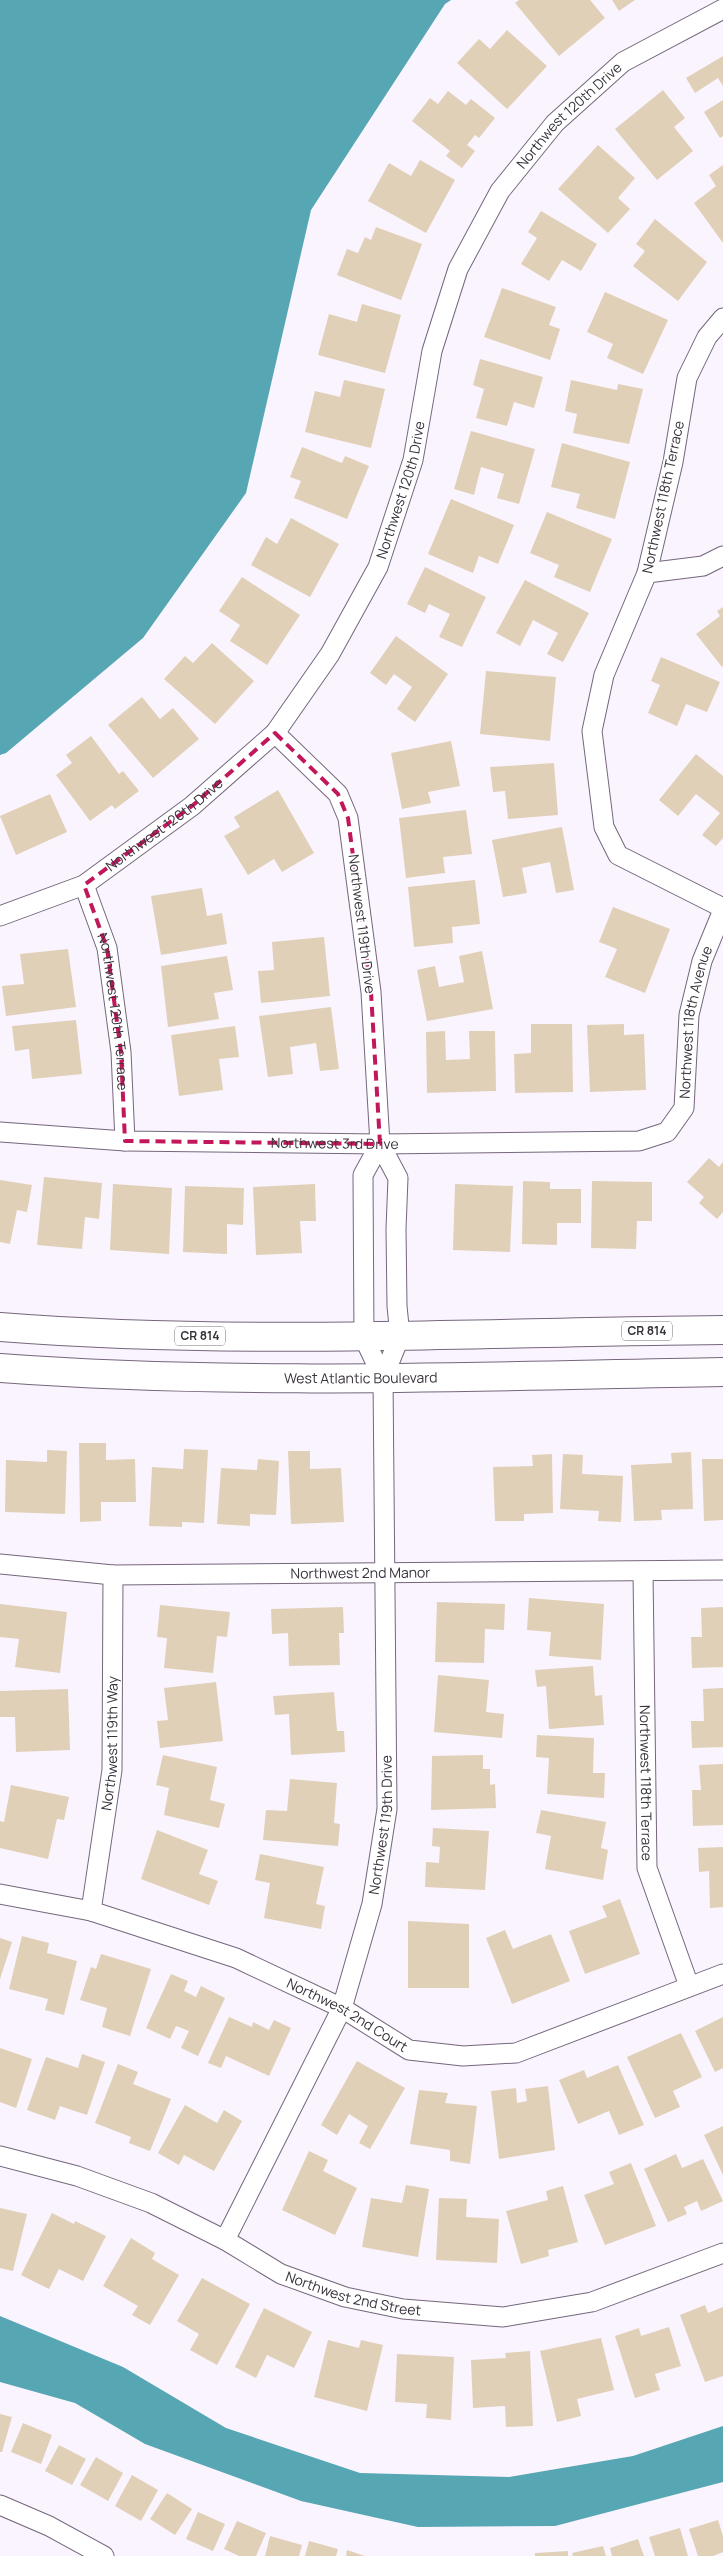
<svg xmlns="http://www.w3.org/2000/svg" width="723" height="2556" viewBox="0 0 723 2556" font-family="Manrope,sans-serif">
<rect width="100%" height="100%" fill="#faf4fe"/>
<path fill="#56a6b4" d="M0,0H451L445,4L311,210L246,493L143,638L6,753L0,755Z
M0,2316L123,2367L226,2428L360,2473L509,2477L633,2456L723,2426V2482L555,2526L418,2527L301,2501L145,2444L75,2403L0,2382Z"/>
<path fill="#e1d0b8" d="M519,0H590L605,18L559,56L515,3Z
M612,0H635L619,11Z
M507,30L547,66L507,109L457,63L479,39L490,49Z
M723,56V86L718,78L695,93L686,78Z
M663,90L685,118L674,127L693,151L657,180L615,129Z
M448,91L466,105L471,99L495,118L479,138L475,135L467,145L475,151L462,168L446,156L450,151L412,121L430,98L438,104Z
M723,100V136L720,138L704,112Z
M598,145L635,178L618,198L630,209L608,233L558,189Z
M420,160L455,180L426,233L368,201L389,163L411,176Z
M723,165V243L694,203L716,186L709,175Z
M541,211L597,244L581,271L562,260L549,281L521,264L537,238L528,232Z
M655,219L707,262L678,301L633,266L645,251L636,244Z
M376,227L422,244L401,300L337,275L347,249L358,253L365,237L371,240Z
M502,288L556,307L549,325L560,329L550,360L484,337Z
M605,292L668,320L643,374L607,358L613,344L587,332Z
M362,304L401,315L385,373L318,355L329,314L357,322Z
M480,359L543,377L534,408L514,402L507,426L476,418L484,389L473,385Z
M344,380L385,389L371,448L305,432L315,391L340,397Z
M571,380L617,390L618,384L643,389L629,444L573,433L577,414L565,411Z
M471,431L535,449L519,504L497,498L504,474L481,467L474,495L454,489Z
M562,443L630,462L615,519L576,508L580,494L551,487Z
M302,447L342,463L345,456L369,466L347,519L294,498L301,481L290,477Z
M451,499L514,525L498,564L479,556L473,573L428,554Z
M547,512L612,539L590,592L554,577L559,565L530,553Z
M291,518L339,544L310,597L251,565L266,537L277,544Z
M425,567L486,597L462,647L439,637L450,614L429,604L425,613L407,604Z
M242,577L300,615L267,665L230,641L240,625L219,611Z
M525,580L589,613L563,662L547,654L558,633L533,620L520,646L496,633Z
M723,607V666L722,667L696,634L720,616L717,611Z
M396,636L448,674L415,722L397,709L412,687L394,674L386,685L370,673Z
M212,643L254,681L215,724L164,679L185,656L193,663Z
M661,657L720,682L707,712L686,704L677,726L648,713L660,685L651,681Z
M486,671L556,677L550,741L480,734Z
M142,697L160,719L173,708L199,739L153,778L108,725Z
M91,736L119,774L123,771L139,791L115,809L112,805L90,821L56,775L72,763L66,755Z
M451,741L460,786L428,792L431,803L402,809L391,753Z
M696,754L723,776V838L716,846L702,835L720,813L696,794L678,816L659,800Z
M554,763L558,815L508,819L505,791L493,792L490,767Z
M278,790L314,853L282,872L274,859L248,875L224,836L240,827L234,817Z
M50,794L67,832L16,855L0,816Z
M466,810L472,854L443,857L445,873L406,878L399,818Z
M562,827L574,890L556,893L550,862L522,868L527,893L503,897L492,840Z
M475,880L480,924L452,927L453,943L414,947L408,887Z
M202,888L207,916L222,913L227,944L161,955L151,896Z
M613,907L670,929L645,993L605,977L617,949L599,942Z
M324,937L330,996L261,1003L258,971L274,970L272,942Z
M68,949L76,1007L6,1016L2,986L24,984L20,954Z
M482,951L493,1009L427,1021L417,970L435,966L439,987L464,982L459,956Z
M227,956L233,990L214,993L219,1019L168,1027L161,966Z
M331,1007L339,1069L320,1071L316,1043L290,1047L293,1074L268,1077L259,1016Z
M76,1020L82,1074L32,1079L29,1049L15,1051L12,1026Z
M531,1024H572L573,1092L515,1093L514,1054L531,1053Z
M624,1024V1035L644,1034L646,1090L590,1092L587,1025Z
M235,1026L239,1057L219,1059L223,1090L179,1096L171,1035Z
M445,1031L446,1060L470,1059L469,1031H495L496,1091L427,1093L426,1032Z
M709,1158L719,1167L723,1162V1212L717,1219L699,1203L704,1197L687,1182Z
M44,1177L102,1183L99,1219L85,1217L82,1249L37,1245Z
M0,1180L32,1185L27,1212L17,1210L10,1244L0,1242Z
M523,1181L550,1182V1189H581V1223H557V1245L522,1244Z
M592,1181L652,1182V1221H637L636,1249L591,1248Z
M113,1184L172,1188L169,1254L110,1250Z
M315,1184L316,1221H300L302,1253L256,1255L253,1187Z
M455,1184L513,1186L510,1252L453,1250Z
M185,1186L244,1188L243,1225L227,1224V1254L183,1252Z
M79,1443H106V1460L135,1459L136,1502H101V1521L80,1522Z
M184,1449L208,1450L204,1523L182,1522V1527L149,1526L152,1467L183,1469Z
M47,1450L67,1451L65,1514L5,1512L6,1460L47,1462Z
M288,1451H310V1469L341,1468L344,1522L291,1524Z
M691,1452L693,1509L661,1510L662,1520L634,1521L631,1465L672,1463L671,1453Z
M552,1454L553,1513L524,1514V1521H495L493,1467L533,1466L532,1455Z
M563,1454L583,1455L582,1474L623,1476L621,1522L598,1521L599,1511L560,1509Z
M258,1459L279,1461L276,1515L250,1514V1526L217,1524L221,1468L257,1470Z
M702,1459H723V1520L704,1521Z
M529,1598L604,1604L601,1660L549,1656L551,1632L527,1630Z
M437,1602L505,1604L504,1630L485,1629L484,1663L435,1662Z
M0,1604L67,1612L60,1673L15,1667L19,1639L0,1637Z
M160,1605L230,1612L227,1637L217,1636L213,1673L164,1668L167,1638L157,1637Z
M343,1607L344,1633H339L340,1665L289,1666L288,1633L272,1634L271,1609Z
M723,1607V1667L692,1668L691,1637H702L701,1608Z
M593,1666L595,1696L602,1695L604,1725L549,1729L546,1686L537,1687L535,1670Z
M438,1675L489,1680L486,1712L504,1714L502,1738L434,1732Z
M216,1682L223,1741L160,1748L157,1721L168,1720L164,1688Z
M723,1688V1747L692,1748L691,1721H704L703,1689Z
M68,1689L70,1750L16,1752L15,1717H0V1691Z
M334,1692L337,1731H344L345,1752L291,1755L289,1714L275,1715L273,1696Z
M537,1735L594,1738L593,1773H605L604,1798L547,1794L549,1758L536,1757Z
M163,1755L217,1767L210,1800L225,1804L219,1828L164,1815L169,1788L156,1785Z
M483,1755V1769H490V1785L495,1784L496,1808L431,1810L432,1756Z
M723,1764V1825L693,1826L692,1790H701L699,1765Z
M290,1779L337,1783L334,1823L340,1824L338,1846L263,1840L266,1810L287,1811Z
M11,1785L69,1797L64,1820L57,1819L48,1859L0,1848V1821L4,1822Z
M541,1810L606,1822L601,1848L608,1850L603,1880L545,1869L551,1836L536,1833Z
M433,1828L489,1831L485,1890L425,1887L426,1862L439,1863L440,1847L432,1846Z
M157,1830L208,1850L199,1874L218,1881L209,1905L141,1879Z
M723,1847V1907L710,1908L709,1871L699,1872L698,1848Z
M260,1854L324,1867L316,1904L325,1906L321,1929L264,1918L270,1883L255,1880Z
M620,1899L640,1954L585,1974L569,1931L607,1917L602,1906Z
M408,1921L469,1924V1988H408Z
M505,1930L513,1949L551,1934L570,1981L512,2004L486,1938Z
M22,1936L49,1943L47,1953L77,1961L64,2015L45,2010L48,1999L9,1989Z
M0,1938L12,1942L0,1979Z
M101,1954L151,1969L130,2036L102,2027L107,2008L80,2000L91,1967L96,1969Z
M171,1974L188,1981L184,1991L196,1997L201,1986L225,1998L198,2056L181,2048L189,2031L176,2026L170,2039L146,2028Z
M229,2017L252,2027L253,2022L269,2030L274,2020L291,2028L269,2076L226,2056L221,2068L208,2063Z
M723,2017V2068L715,2072L695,2031Z
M681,2033L702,2077L673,2091L680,2107L655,2118L627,2057Z
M0,2048L32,2059L16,2108L0,2102Z
M82,2054L105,2062L87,2115L60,2106L55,2120L27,2110L46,2057L78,2068Z
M357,2061L405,2088L370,2149L359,2143L368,2126L349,2114L337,2135L321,2125Z
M118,2064L138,2072L133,2084L171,2099L150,2151L129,2143L131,2137L95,2123Z
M618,2065L644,2125L619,2135L609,2111L578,2124L559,2080L584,2070L587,2078Z
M548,2086L555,2150L499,2159L491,2091L516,2088L517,2103L527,2101L525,2089Z
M419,2090L448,2093L445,2103L477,2106L470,2164L450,2161V2150L410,2144Z
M185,2105L217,2123L224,2110L242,2121L214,2171L184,2155L179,2165L158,2153Z
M723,2126V2175L704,2135Z
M309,2151L328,2160L323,2171L357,2188L335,2235L282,2210Z
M676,2154L682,2168L703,2159L723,2201L701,2211L697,2201L684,2207L687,2214L668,2222L644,2169Z
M631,2163L656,2226L605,2245L584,2195L614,2184L609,2172Z
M406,2185L429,2189L418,2257L362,2247L371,2198L402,2203Z
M563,2186L578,2242L548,2250L549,2256L521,2264L506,2211L548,2200L546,2191Z
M439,2198L467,2199L466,2217L499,2219L497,2263L436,2260Z
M0,2208L27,2214L13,2271L0,2268Z
M52,2213L74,2224L75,2221L106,2236L83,2281L59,2269L49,2289L21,2275Z
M131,2238L155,2253L152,2259L179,2275L150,2325L132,2315L138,2306L103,2286Z
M202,2278L250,2304L217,2365L190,2350L199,2334L177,2321Z
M705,2305L708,2313L723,2307V2376L705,2382L680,2315Z
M264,2308L312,2332L294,2368L267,2355L256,2378L235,2367Z
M669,2327L681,2366L655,2374L660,2390L635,2398L615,2336L639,2328L641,2336Z
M601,2338L614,2390L577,2399L581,2416L557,2422L540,2351Z
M328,2340L359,2348L361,2340L383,2345L367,2411L314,2397Z
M530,2351L533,2426L506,2427L505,2406L473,2408L471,2360L506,2358L505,2353Z
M397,2354L454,2357L451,2420L426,2418L427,2404L395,2402Z
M0,2414L12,2417L2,2452H0Z
M23,2423L52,2435L41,2464L11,2452Z
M59,2445L86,2459L72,2485L45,2471Z
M96,2457L123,2473L108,2501L80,2485Z
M132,2475L158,2490L141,2521L115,2506Z
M167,2493L192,2509L175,2535L150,2519Z
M198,2512L225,2524L213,2551L186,2539Z
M718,2520L723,2536V2552L713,2556H698L689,2529Z
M237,2521L266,2533L256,2556H239L224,2549Z
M680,2528L688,2556H655L649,2537Z
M270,2536L302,2545L299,2556H265Z
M638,2539L644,2556H612L610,2548Z
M309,2541L338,2549L336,2556H305Z
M603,2546L606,2556H573L572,2553Z
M347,2550L365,2556H346Z
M568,2551V2556H535V2553Z"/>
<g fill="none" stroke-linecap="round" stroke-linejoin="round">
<g stroke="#75667c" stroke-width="21">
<g id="minor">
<path d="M723,318L707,337L687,378L673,462L647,573L604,675L592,731L604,827L618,855L723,908"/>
<path d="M647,573L703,566L723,556"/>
<path id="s1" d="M84,885L107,948L121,1052L125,1141"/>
<path id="s2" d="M0,916L84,885L192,806L275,733L330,654L378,567L413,460L432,351L458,269L500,191L555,123L623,62L723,9"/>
<path id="s3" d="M0,1132L125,1141L380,1144L639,1141L667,1132L684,1108L689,1015L702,961L723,910"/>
<path d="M380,1144L363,1175L364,1338L383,1378"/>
<path id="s4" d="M0,1564L113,1575L723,1570"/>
<path id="s5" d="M643,1572L647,1868L689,1986"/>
<path id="s6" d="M0,1894L91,1911L236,1958L342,2008L409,2050L463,2056L516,2053L723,1974"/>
<path id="s7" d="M91,1911L112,1770L113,1575"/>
<path id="s8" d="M0,2156L77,2176L151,2203L225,2240L281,2274L345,2297L403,2309L503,2317L592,2302L723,2253"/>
<path id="s9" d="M225,2240L342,2008L372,1904L387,1809L383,1378L400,1336L397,1306L396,1229L398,1178L380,1144L371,992L348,818L338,794L275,733"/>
<path d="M0,2505L49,2526L104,2556"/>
</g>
</g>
<g stroke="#75667c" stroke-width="30">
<g id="primary">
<path d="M0,1327C241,1346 482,1332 723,1330"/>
<path id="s10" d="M0,1368C241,1386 482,1376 723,1372"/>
</g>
</g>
<use href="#minor" stroke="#fff" stroke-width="19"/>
<use href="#primary" stroke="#fff" stroke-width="28"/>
</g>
<path fill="none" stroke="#c2185b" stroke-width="4" stroke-dasharray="10 6" stroke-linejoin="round" d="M275,733L338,794L348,818L371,992L380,1144L125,1141L121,1052L107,948L84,885L192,806Z"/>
<g text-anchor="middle" stroke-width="4" stroke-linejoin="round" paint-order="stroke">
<g fill="#fff" stroke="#747076" stroke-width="1">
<rect x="622" y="1321.5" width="50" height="19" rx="4"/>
<rect x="175" y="1326.5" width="50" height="19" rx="4"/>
</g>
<g font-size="12" font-weight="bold" fill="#39333c">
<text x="647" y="1335">CR 814</text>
<text x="200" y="1340">CR 814</text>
</g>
<g font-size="14" fill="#39333c" stroke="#fff">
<text dy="5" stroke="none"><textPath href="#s2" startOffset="1030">Northwest 120th Drive</textPath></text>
<text dy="5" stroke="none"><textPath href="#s2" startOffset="610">Northwest 120th Drive</textPath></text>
<text transform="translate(663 497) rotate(-78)" y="5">Northwest 118th Terrace</text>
<text dy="5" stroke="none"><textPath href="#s2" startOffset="190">Northwest 120th Drive</textPath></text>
<text transform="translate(362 924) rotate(83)" y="5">Northwest 119th Drive</text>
<text dy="5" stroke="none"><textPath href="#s1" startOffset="131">Northwest 120th Terrace</textPath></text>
<text dy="5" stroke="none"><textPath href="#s3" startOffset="785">Northwest 118th Avenue</textPath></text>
<text dy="5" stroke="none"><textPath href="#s3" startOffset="335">Northwest 3rd Drive</textPath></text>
<text dy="5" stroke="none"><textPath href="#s10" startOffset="361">West Atlantic Boulevard</textPath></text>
<text dy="5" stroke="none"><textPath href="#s4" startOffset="361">Northwest 2nd Manor</textPath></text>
<text dy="5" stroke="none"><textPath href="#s7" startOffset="169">Northwest 119th Way</textPath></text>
<text dy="5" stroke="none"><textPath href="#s5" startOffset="211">Northwest 118th Terrace</textPath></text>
<text dy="5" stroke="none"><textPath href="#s9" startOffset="448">Northwest 119th Drive</textPath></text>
<text dy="5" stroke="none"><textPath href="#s6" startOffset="370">Northwest 2nd Court</textPath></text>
<text dy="5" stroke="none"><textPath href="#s8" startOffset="382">Northwest 2nd Street</textPath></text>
</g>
</g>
</svg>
